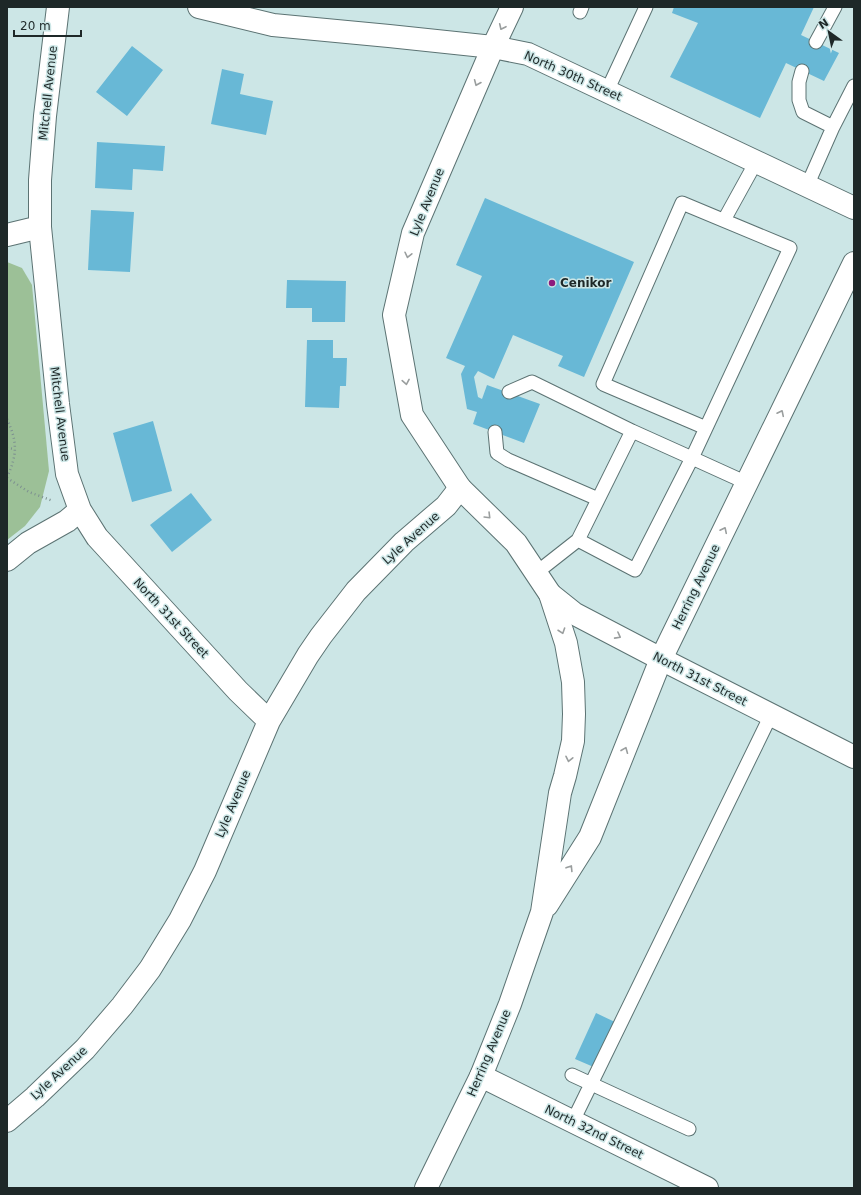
<svg xmlns="http://www.w3.org/2000/svg" width="861" height="1195" viewBox="0 0 861 1195" font-family="'DejaVu Sans',sans-serif">
<rect width="100%" height="100%" fill="#cce6e6"/>
<path fill="#9cc097" d="M7,262L22,268L32,285L49,471L40,507L25,526L7,540Z"/>
<path fill="#68b8d6" d="M674,7H814L801,35L839,53L824,81L786,63L760,118L670,77L698,23L672,13Z
M132,46L163,70L127,116L96,92Z
M222,69L244,74L240,94L273,101L266,135L211,124Z
M97,142L165,146L163,171L133,169L132,190L95,188Z
M485,198L634,262L584,377L558,366L563,356L513,335L494,379L478,371L474,377L478,397L482,399L487,385L540,404L524,443L473,424L477,412L467,409L461,374L465,366L446,358L482,276L456,265Z
M91,210L134,212L130,272L88,270Z
M287,280L346,281L345,322H312V308H286Z
M307,340H333V358H347L346,386H340L339,408L305,407Z
M153,421L172,491L132,502L113,433Z
M191,493L212,520L172,552L150,525Z
M596,1013L617,1023L596,1068L575,1059Z"/>
<g fill="none" stroke-linecap="round" stroke-linejoin="round">
<g stroke="#5c7373" stroke-width="15">
<path id="service" d="M580,12L582,7
M816,42L835,7
M802,71L799,82V100L803,112L833,127L807,186
M607,91L646,7
M833,127L854,86
M724,220L756,162
M509,392L532,382L632,431
M495,432L497,453L508,460L598,499
M578,540L632,431L692,458L790,248L682,203L603,384L706,428
M536,573L578,540L635,570L692,458L747,483
M572,1075L689,1129
M573,1121L771,715"/>
</g>
<g stroke="#5c7373" stroke-width="24">
<path id="minor" d="M58,7L45,116L40,180V227L58,404L67,474L80,510L97,537L238,691L269,721
M199,7L273,25L389,36L493,47L528,54L854,208
M7,235L40,227
M7,560L28,543L67,521L80,510
M550,594L575,614L661,659L854,757
M481,1076L707,1188
M7,1121L35,1097L85,1049L122,1006L150,969L180,920L205,871L269,721L308,655L321,636L356,591L404,542L446,506L460,488"/>
</g>
<g stroke="#5c7373" stroke-width="24">
<path id="secondary" d="M547,905L590,837L661,659L854,263
M426,1188L481,1076L510,1004L542,912L560,793L565,776L573,741L574,714L573,682L566,643L550,594L516,543L460,488L412,415L394,315L413,233L493,47L512,7"/>
</g>
<path stroke="#7d9090" stroke-width="2.5" stroke-dasharray="1 3" stroke-linecap="butt" d="M7,419C17,441 18,454 7,477
M7,448L15,449
M7,478L29,492L53,501"/>
<use href="#service" stroke="#fff" stroke-width="13"/>
<use href="#minor" stroke="#fff" stroke-width="22"/>
<use href="#secondary" stroke="#fff" stroke-width="22"/>
</g>
<defs><path id="oneway-chevron" d="M-2-3.5L2.5 0L-2 3.5" fill="none" stroke-width="1.6" stroke-linecap="round" stroke-linejoin="round"/></defs>
<g stroke="#9a9e9e">
<use href="#oneway-chevron" transform="translate(502 27) rotate(115)"/>
<use href="#oneway-chevron" transform="translate(477 83) rotate(113)"/>
<use href="#oneway-chevron" transform="translate(408 255) rotate(103)"/>
<use href="#oneway-chevron" transform="translate(406 382) rotate(80)"/>
<use href="#oneway-chevron" transform="translate(781 413) rotate(-64)"/>
<use href="#oneway-chevron" transform="translate(488 516) rotate(45)"/>
<use href="#oneway-chevron" transform="translate(724 530) rotate(-64)"/>
<use href="#oneway-chevron" transform="translate(562 631) rotate(71)"/>
<use href="#oneway-chevron" transform="translate(618 636) rotate(28)"/>
<use href="#oneway-chevron" transform="translate(625 750) rotate(-68)"/>
<use href="#oneway-chevron" transform="translate(569 759) rotate(102)"/>
<use href="#oneway-chevron" transform="translate(570 868) rotate(-58)"/>
</g>
<circle fill="#8d1b7d" stroke="#cce6e6" stroke-width="1.5" cx="552" cy="283" r="4"/>
<g text-anchor="middle" stroke-width="3" stroke-linejoin="round" paint-order="stroke">
<g font-size="12" fill="#1e2828" stroke="#cce6e6">
<text transform="translate(573 76) rotate(24)" y="4">North 30th Street</text>
<text transform="translate(48 93) rotate(-84)" y="4">Mitchell Avenue</text>
<text transform="translate(427 202) rotate(-68)" y="4">Lyle Avenue</text>
<text transform="translate(60 414) rotate(83)" y="4">Mitchell Avenue</text>
<text transform="translate(411 538) rotate(-42)" y="4">Lyle Avenue</text>
<text transform="translate(696 587) rotate(-64)" y="4">Herring Avenue</text>
<text transform="translate(171 618) rotate(47)" y="4">North 31st Street</text>
<text transform="translate(700 679) rotate(27)" y="4">North 31st Street</text>
<text transform="translate(233 804) rotate(-67)" y="4">Lyle Avenue</text>
<text transform="translate(489 1053) rotate(-67)" y="4">Herring Avenue</text>
<text transform="translate(59 1073) rotate(-43)" y="4">Lyle Avenue</text>
<text transform="translate(594 1132) rotate(26)" y="4">North 32nd Street</text>
</g>
<g font-size="12" font-weight="bold" fill="#1e2828" stroke="#cce6e6" text-anchor="start">
<text x="560" y="287">Cenikor</text>
</g>
</g>
<rect width="861" height="1195" fill="none" stroke="#1e2828" stroke-width="16"/>
<g transform="translate(829 32) rotate(327)" stroke="#cce6e6" stroke-width="3" paint-order="stroke">
<path d="M0-3L7 15L0 10L-7 15Z" fill="#1e2828"/>
<text y="-6" font-size="11" font-weight="bold" text-anchor="middle" fill="#1e2828">N</text>
</g>
<path d="M14 30v6h67v-6" fill="none" stroke="#1e2828" stroke-width="2"/>
<text x="20" y="30" font-size="12" fill="#1e2828" stroke="#cce6e6" stroke-width="3" paint-order="stroke">20 m</text>
</svg>
